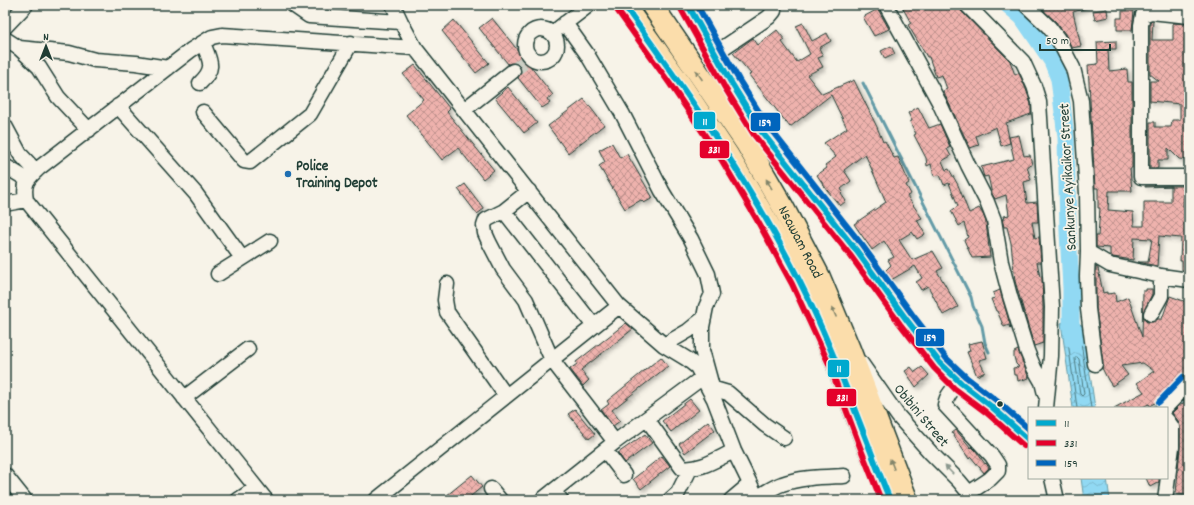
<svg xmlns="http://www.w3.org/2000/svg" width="1194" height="505" viewBox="0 0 1194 505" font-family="Dekko,sans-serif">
<defs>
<pattern id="water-waves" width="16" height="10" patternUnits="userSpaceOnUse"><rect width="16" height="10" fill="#91d9f3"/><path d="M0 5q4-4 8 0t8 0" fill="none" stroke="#7dbbd1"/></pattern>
<pattern id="building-cross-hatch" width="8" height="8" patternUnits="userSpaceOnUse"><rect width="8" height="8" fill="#eeb2ad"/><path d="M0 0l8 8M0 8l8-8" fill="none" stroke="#c0928e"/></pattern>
<filter id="shadow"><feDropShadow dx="2.5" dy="2.5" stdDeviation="2" flood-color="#0004"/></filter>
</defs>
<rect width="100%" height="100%" fill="#f7f3e8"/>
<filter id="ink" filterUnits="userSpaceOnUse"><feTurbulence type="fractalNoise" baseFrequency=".025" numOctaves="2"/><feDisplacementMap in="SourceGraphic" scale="8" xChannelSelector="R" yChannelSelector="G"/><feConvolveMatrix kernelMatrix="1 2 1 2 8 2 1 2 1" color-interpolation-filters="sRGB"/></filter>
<g filter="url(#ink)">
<path fill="url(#water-waves)" stroke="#639ba7" d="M1072,319L1083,326L1095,408H1073L1061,323Z
M1081,478H1107L1110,500H1084Z"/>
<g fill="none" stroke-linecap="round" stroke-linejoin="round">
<path stroke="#4d7b80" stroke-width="1" d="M1077,357L1079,359L1084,394L1082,396L1080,394L1075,359Z
M1077,408L1066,327L1071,324L1079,329L1091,408"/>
<path stroke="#639ba7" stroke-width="3" d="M863,83L971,297L973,306L982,326L985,343L989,352
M1154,408L1163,401
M1172,411L1189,394"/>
<path stroke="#91d9f3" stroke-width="17" d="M1008,5L1022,17L1052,61L1059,79L1066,137L1068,231L1071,288V322L1074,341"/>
</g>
<path fill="url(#building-cross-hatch)" stroke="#1f3d34" filter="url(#shadow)" d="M901,5H958L961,11L1010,61L1015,75L1019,73L1026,89L1031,104V114L1006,123L1010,143L1001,146L996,127L976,136L979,145L970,148L943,91L947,89L942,75L936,77L929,57H927L908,25L911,23Z
M1042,5H1090V7L1073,12L1081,46L1072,48L1065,34L1056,22L1045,12Z
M878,9L889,29L874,36L863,17Z
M1107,9L1108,17L1095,20L1093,11Z
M1122,11H1134L1132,30H1117V18H1122Z
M492,18L553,95L547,99L550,103L542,108L518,78L521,70L519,65L512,63L508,64L479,28Z
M454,20L489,63L476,73L442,31Z
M1150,21H1153L1152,40H1173V23L1189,24V160L1179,159L1168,148V160H1158V168H1150V122H1155V127H1171L1172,120H1180V104L1150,101V81H1159L1150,74Z
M803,23L812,41L827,33L831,41L819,48L823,56L818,58L823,67L807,75L822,94L854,80L877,127L883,142L885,141L894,158L898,157L909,183L906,185L911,194L907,196L922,218L917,220L925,234L917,239L912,232L899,240L912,260L933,251L943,268L937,271L958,307L943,315L928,286L921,290L916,282L922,278L915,266L891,280L884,272L891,265L888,260L894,257L884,241L872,250L854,224L886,202L865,154L844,170L851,181L841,189L843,192L841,194L846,201L840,206L827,190L817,175L827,168L825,165L836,157L824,143L847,128L831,95L790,127L749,75L751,74L733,53L753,38L758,45L777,30L785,40L782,42L797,62L810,54L796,26Z
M1116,41V49H1108L1109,71L1127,69L1128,82H1132V168H1130L1132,191H1109L1108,210L1133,212L1134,226H1144V202H1171V186L1145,187V186H1189V190L1185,189L1183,206L1189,207V271L1182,270V261H1180L1181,238L1159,236L1157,266L1138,262H1148L1152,239L1134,238L1133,260L1113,257L1110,255V248L1096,247V236H1098L1100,208H1098V188H1095L1088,65L1098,64L1097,42Z
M891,46L895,54L885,59L881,51Z
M415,65L450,109L447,112L494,170L483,179L458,148L442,160L406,115L424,100L403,74Z
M508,87L537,123L524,133L495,98Z
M584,99L604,125L568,153L548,126Z
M918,107L929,128L940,124L950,147L947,149L951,156L942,161L946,170L949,169L958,185L969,213L979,208L983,214L986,222L990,257L972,258L964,240L968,237L964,223L959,226L951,211L958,206L949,183L944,185L940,175L934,176L931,164L927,166L926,158L914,135L916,134L910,122L912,121L908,113Z
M1019,135L1024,156L1030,155L1032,165L1027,166L1031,180L1024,182L1027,203L1037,202L1038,222H1032L1035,238L1039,237L1041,262H1037L1040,277L1042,276L1043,307V343L1034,346L1015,281L1011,243L1007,227H1004L1002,219H1005L1004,216L1009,215L1006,195L995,199L992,194L988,176L984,177L981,167L1014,159L1009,137Z
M612,143L620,158L627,154L653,198L644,203L641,200L625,209L599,166L605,162L599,150Z
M465,184L484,209L477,214L458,189Z
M1096,267L1098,268L1103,293L1107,292V294L1115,293L1116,302L1128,297L1142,337L1143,291H1146V289H1152V294L1143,314L1144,319L1147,322H1152L1158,319H1162L1170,296L1189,303V369L1185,376L1156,405L1154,403L1150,406L1149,404L1140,408H1114L1144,392L1137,383L1154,371L1143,363L1121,366L1128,375L1112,386L1108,380L1102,368L1103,363L1096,308Z
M1000,290L1011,328L1010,329L1009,325L1004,327L997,311H996L991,299L995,298L993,293Z
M626,323L633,329L581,370L589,380L583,386L570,369L577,364L576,362Z
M982,341L987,358L979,360L985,372L977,376L967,352L970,351L968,344Z
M1018,350L1029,378L1018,381L1017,375H1014L1013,368L1019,367L1016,364L1014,357V352Z
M661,357L668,366L612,410L620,421L613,426L601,410L609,404L607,401Z
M911,367L915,372L922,367L929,375L916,387L905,371Z
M690,399L699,410L671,432L662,421Z
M1189,399V495H1186L1176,494L1180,447V427L1179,422L1172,413L1179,406Z
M575,409L595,434L589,439L568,414Z
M708,421L715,430L685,453L679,444Z
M956,430L971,448L972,447L976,451L985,464L986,463L989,468L984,473L971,457L969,459L952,433Z
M645,434L652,443L625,463L618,453Z
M662,456L670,466L641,489L633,479Z
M472,475L482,487L466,500H441Z
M1146,478H1159V482L1150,487Z"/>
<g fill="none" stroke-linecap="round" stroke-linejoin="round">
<path stroke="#cccfc4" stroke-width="14" stroke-dasharray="14 7" stroke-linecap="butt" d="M513,71L526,61"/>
<g stroke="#1f3d34" stroke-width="17">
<path id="minor" d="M293,5L309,16L401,22
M393,5L401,22L415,48L619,306L664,345L687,359L697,367L714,399L734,451L758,500
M688,5L732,84L761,131L856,250L906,319L940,363L961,383L992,407L1029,440
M886,5L939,102L968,165L987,202L994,220L1001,262L1010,296L1027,351L1034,368L1042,382L1045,394
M967,5L1023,62L1034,86L1039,102L1052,307L1051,356L1046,408
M1026,5L1049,27L1058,39L1073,68L1081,101L1087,194L1088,252L1087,276L1088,309L1095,364
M1189,16L1151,12L1143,15L1141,25V177H1189
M565,23L587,54L622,113L662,191L691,239L708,274L712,294L706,307L702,327V350L711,383
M5,27L26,5
M559,28L589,5
M525 45a16 16 0 1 1 32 0a16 16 0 1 1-32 0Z
M5,39L19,48L39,67L58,97L89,130
M19,48L69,53L95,60L136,63L168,68
M714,54L769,17L774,11V5
M200,83C216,68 210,61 203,43
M118,106L196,194L242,258
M464,110L513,71
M203,112L244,161L250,162L310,114L351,43
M5,126L20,154L36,171
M5,166L28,180
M529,191L504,211L594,326
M5,204L26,200
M504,211L486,220L484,226L485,233L489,242L503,269L526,300L552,360L615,442
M1088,252L1110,265L1161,276L1189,280
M218,274L270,241
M447,284L445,300L447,312L506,396
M1151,314L1161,296V276
M664,345L688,331L704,318
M861,363L898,416L931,453L959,481L969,493L973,500
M961,383C952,390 947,394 945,405L992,456L998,465V471L990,479L969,493
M711,388L728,393L765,425L784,438
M184,398L248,349
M1165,408L1189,383
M647,419L682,468C700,471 718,458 734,451
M605,450L624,475
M5,475L25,500
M1052,478L1057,500
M491,489L500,500
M553,491L561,500
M757,497C765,493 773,487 782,484C801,477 824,477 844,476
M238,500L256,488
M266,500L26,200C23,183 27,179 39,168L191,50L212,37L222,35L415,48
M376,500L619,306
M542,500L615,442L703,377
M670,500L678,493L690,469
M731,500L750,484
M1165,500L1172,447V427L1167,420"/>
</g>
<g stroke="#1f3d34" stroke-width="24">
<g id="highway">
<path d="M624,5L677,79L728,155L764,216L799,280L836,361L867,444L890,500"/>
<path id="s1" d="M652,5L746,143L783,207L819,276L849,348L907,500"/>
</g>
</g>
<use href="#minor" stroke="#f7f3e8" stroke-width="14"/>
<use href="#highway" stroke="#fbddab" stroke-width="21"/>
<g stroke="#f7f3e8" stroke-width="9">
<path id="bus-1" d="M624,5C687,93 750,182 799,280C835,351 860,427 890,500
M688,5L732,84L761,131L856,250L906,319L940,363L961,383L992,407L1029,440"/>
</g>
<g stroke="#f7f3e8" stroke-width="9">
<path id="bus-2" d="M681,9L725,88L754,135L850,255L900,324L934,368L955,389L987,413L1024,446
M617,10L670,84L721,159L757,220L792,284L829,364L860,447L881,500"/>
</g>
<g stroke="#f7f3e8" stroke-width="9">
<path id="bus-3" d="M697,5L739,80L768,126L862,245L912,314L946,358L966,377L997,401L1029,429
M1159,402L1183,377"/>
</g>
<use href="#bus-1" stroke="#00a9ce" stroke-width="6"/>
<use href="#bus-2" stroke="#e4002b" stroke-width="6"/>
<use href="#bus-3" stroke="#0065bd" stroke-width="6"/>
</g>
<defs><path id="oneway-solid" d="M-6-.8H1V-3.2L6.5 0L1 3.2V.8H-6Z"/></defs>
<g fill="#82856a">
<use href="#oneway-solid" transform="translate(699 75) rotate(-124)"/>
<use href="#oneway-solid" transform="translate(769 184) rotate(-120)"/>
<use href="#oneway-solid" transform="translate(834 312) rotate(-113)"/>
<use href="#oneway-solid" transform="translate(892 464) rotate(-111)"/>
</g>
<use fill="#8b988e" href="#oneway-solid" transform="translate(949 470) rotate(-134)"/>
</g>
<circle fill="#1f6fb2" stroke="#f7f3e8" stroke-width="1.5" cx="288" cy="174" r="4"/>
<circle fill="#1f3d34" stroke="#f7f3e8" stroke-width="1.5" cx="1000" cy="404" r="3.5"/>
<g text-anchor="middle" stroke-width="3.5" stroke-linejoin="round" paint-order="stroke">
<g font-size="15" font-weight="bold" fill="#1f3d34" stroke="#f7f3e8" text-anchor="start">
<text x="296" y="170">Police<tspan x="296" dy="17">Training Depot</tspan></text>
</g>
<g font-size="15" fill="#1f3d34" stroke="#f7f3e8">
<text transform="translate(1067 177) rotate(-93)" y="5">Sankunye Ayikaikor Street</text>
<text dy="5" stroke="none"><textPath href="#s1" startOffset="280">Nsawam Road</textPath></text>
<text transform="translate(922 415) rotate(50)" y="5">Obibini Street</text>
</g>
</g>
<g stroke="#f7f3e8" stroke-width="1.5">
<rect x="693" y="111" width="23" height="19" rx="4" fill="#00a9ce"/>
<rect x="750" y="112" width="31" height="20" rx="4" fill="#0065bd"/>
<rect x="699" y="140" width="31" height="19" rx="4" fill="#e4002b"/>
<rect x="915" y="328" width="30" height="19" rx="4" fill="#0065bd"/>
<rect x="827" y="359" width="23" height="19" rx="4" fill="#00a9ce"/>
<rect x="826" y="388" width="31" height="19" rx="4" fill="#e4002b"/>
</g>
<g font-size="11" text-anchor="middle" font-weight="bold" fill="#fff">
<text x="705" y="125">11</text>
<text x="765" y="126">159</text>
<text x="714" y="153">331</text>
<text x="930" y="341">159</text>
<text x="839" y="372">11</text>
<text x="842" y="401">331</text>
</g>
<rect width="1194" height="505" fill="none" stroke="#f7f3e8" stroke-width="20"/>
<rect x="10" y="10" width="1174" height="485" fill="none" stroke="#1f3d34" stroke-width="1.5" filter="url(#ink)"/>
<rect x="1028" y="407" width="140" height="72" fill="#f7f3e8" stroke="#a1aaa0"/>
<rect x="1036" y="420" width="20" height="6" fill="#00a9ce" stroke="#a1aaa0"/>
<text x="1064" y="427" font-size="12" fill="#1f3d34">11</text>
<rect x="1036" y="440" width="20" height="6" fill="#e4002b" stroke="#a1aaa0"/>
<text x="1064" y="447" font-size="12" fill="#1f3d34">331</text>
<rect x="1036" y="460" width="20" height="6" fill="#0065bd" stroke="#a1aaa0"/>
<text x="1064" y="467" font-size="12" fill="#1f3d34">159</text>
<g transform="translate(46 46)" stroke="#f7f3e8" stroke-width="3" paint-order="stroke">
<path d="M0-3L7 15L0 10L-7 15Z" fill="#1f3d34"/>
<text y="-6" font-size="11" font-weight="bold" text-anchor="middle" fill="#1f3d34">N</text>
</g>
<path d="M1040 44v6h70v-6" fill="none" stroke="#1f3d34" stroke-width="2"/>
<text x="1046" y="44" font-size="12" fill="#1f3d34" stroke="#f7f3e8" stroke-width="3" paint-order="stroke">50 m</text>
</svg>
